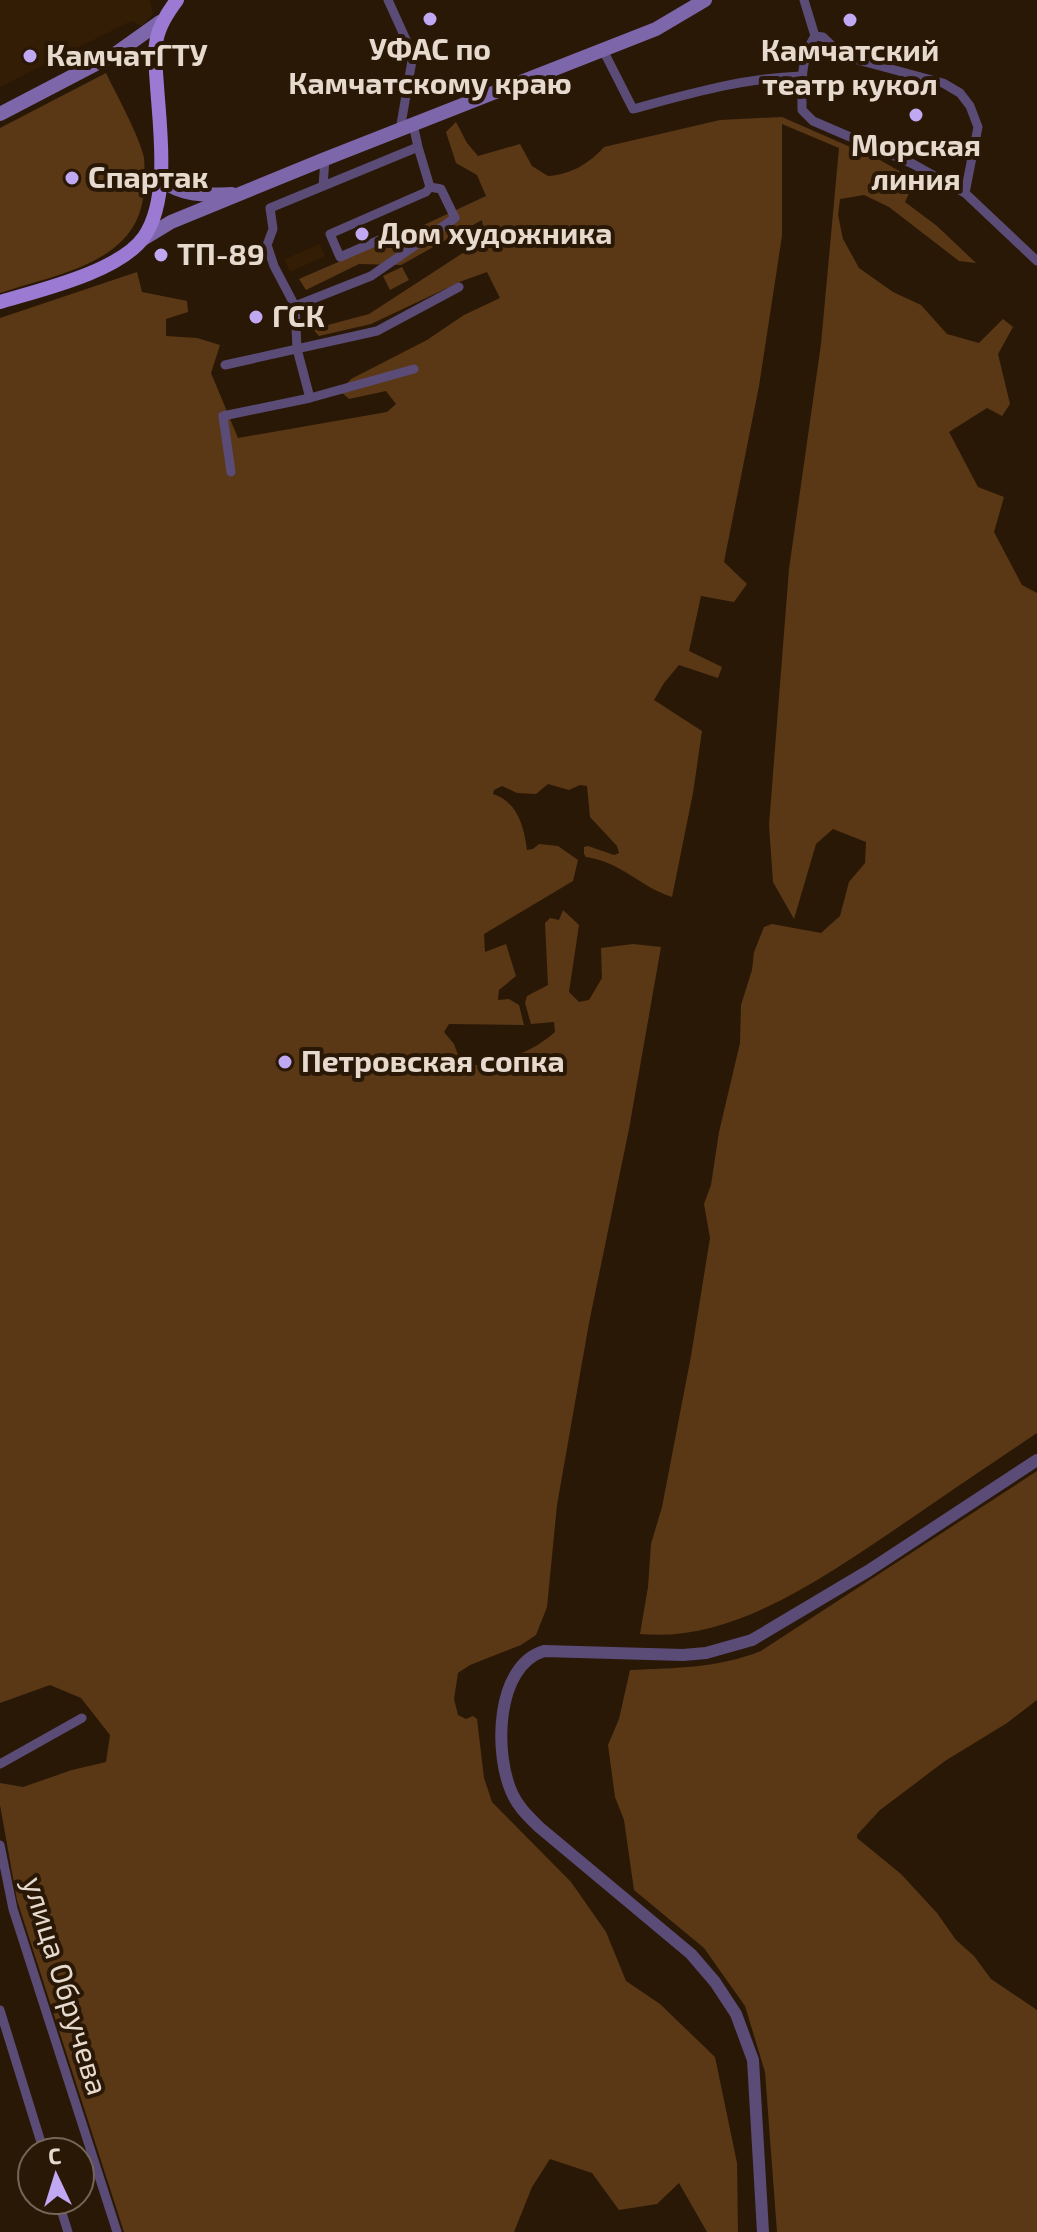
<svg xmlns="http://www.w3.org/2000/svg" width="1037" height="2232" viewBox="0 0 1037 2232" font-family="'Exo 2',sans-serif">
<rect width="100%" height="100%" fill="#2a1806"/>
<path fill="#341d05" d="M0,0H150L153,14L142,26L131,21L0,87Z
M320,244L325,256L290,272L285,259Z"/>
<path fill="#5a3816" d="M106,73C116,94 140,137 144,158C145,166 144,175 144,183C145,262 60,273 0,293V128Z
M782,117L880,160L915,180L905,202L937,226L976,263L959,261L889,207L864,195L840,199L838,215L843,239L859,268L893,292L921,305L947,334L979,343L1003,319L1013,327L998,354L1010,404L1002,416L987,408L949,432L978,487L1004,497L994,532L1022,585L1037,593V1433C991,1464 945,1495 900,1526C825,1576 734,1643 640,1634L648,1587L651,1544L662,1507L691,1356L710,1238L704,1204L711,1185L719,1132L740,1043L741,1005L752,970L754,952L764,927L772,924L821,933L840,916L849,882L865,863L866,842L833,829L816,844L794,919L773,882L769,825L789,569L821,344L839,148L782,124V236L759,386L724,562L747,584L734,602L701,596L689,651L722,667L718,678L679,665L664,683L654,700L702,731L693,793L672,897C638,886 624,863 586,857L584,854V847L588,846L614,855L619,853L617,846L590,817L587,786L580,785L569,790L548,784L536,794L517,793L502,786L494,790L493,794C518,802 524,827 527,850L533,849L539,844L558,846L578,860L573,881L484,934L485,952L506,944L516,976L499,990L498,1000L509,999L519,1005L524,1025L449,1024L444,1032L454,1044L458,1055L475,1065C506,1061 531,1053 555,1032L554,1022L531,1024L525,1003L527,996L548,985L545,923L550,918L559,920L563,910L579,925L569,992L579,1002L589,1000L602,978L601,948L633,944L661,947L629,1129L589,1323L557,1505L547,1607L536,1635L521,1645L470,1665L458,1673L454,1699L458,1715L466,1719L473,1716L477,1719L484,1778L492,1802L571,1882L606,1932L626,1981L660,2004L715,2057L737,2163L738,2232H707L679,2183L657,2204L619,2210L592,2173L550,2159L532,2187L514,2232H124L17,1900L0,1805V1783L23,1787L72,1770L106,1762L110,1735L81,1698L50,1685L0,1703V318L137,272L142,292L187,301L188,312L166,319V336L197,338L220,345L211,373L238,438L387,412L396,404L386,391L349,399L340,391L351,379L427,340L464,315L500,298L487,272L462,281L371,324L319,336L313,329L369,314L469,249L484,234L482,220L401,265L359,264L306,290L299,279L426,224L486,196L477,175L456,163L446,132L456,122L467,143L478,156L520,144L532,166L548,176C570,175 590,163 604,147L720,120Z
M402,267L409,280L390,290L383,276Z
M1037,1471V1700L1007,1723L945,1761L880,1810L857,1835V1838L901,1874L937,1913L956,1940L974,1956L991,1979L1037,2010V2232H777L765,2072L745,2006L704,1948L634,1890L624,1820L615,1797L608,1745L619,1719L630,1670C675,1668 719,1668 761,1651Z"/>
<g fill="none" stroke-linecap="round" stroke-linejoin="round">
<path stroke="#5b4c77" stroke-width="9" d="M388,0L413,55L400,130
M804,0L815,36C800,58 802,84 802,110L813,121L913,164L965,193L1037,261
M815,36L823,37L843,56L943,83L960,93L970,106L978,127L965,193
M603,50L633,109C689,94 743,78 801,76
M323,186L325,159
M398,232L340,257L330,234L426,192L430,187
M295,306L371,276L455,218L441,189L430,187L418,147
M225,365L377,331L459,287
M310,398L297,349L295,306L274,266L267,245L273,229L270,208L418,147L413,124
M231,472L223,416L310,398L414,369
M0,1764L82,1718
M0,1845L13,1909L117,2232
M0,2010L44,2152
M58,2200L68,2232"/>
<path stroke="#5b4c77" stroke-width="12" d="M763,2232L753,2060L736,2014L715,1982L691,1954L539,1827C529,1817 518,1807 512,1793C494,1754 495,1666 544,1651L683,1655L706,1653L752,1640L868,1571L1037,1460"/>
<path stroke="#7e66ab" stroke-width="14" d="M0,114L115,54L160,22
M160,179C183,197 205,195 232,194
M143,239L171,222L325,159L656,29L705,0"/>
<path stroke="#9a7ad3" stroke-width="14" d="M0,302C40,290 119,272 144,237C170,199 160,130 157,86C154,45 152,33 177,0"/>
</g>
<g fill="#c1a8f3" stroke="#2a1806" stroke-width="3">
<circle cx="430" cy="19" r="8"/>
<circle cx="850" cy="20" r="8"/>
<circle cx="30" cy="56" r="8"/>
<circle cx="916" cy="115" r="8"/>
<circle cx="72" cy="178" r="8"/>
<circle cx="362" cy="234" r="8"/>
<circle cx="161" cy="255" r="8"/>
<circle cx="256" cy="317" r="8"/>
<circle cx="285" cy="1062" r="8"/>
</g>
<g text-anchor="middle" stroke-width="8" stroke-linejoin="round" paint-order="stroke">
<g font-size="30" font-weight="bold" fill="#e6d9ce" stroke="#2a1806" text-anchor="start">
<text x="430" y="60" text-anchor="middle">УФАС по<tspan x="430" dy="34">Камчатскому краю</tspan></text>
<text x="850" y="61" text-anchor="middle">Камчатский<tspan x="850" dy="34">театр кукол</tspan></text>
<text x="46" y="66">КамчатГТУ</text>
<text x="916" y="156" text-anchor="middle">Морская<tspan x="916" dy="34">линия</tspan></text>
<text x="88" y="188">Спартак</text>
<text x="378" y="244">Дом художника</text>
<text x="177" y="265">ТП-89</text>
<text x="272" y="327">ГСК</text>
<text x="301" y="1072">Петровская сопка</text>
</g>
<g font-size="30" fill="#e6d9ce" stroke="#2a1806">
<text transform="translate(65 1986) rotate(73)" y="10">улица Обручева</text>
</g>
</g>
<g transform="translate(56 2176) rotate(356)"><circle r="38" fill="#2a1806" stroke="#756556" stroke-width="2"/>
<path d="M0-6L14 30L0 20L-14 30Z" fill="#c1a8f3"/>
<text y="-12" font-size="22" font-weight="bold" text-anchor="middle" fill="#e6d9ce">С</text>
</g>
</svg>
